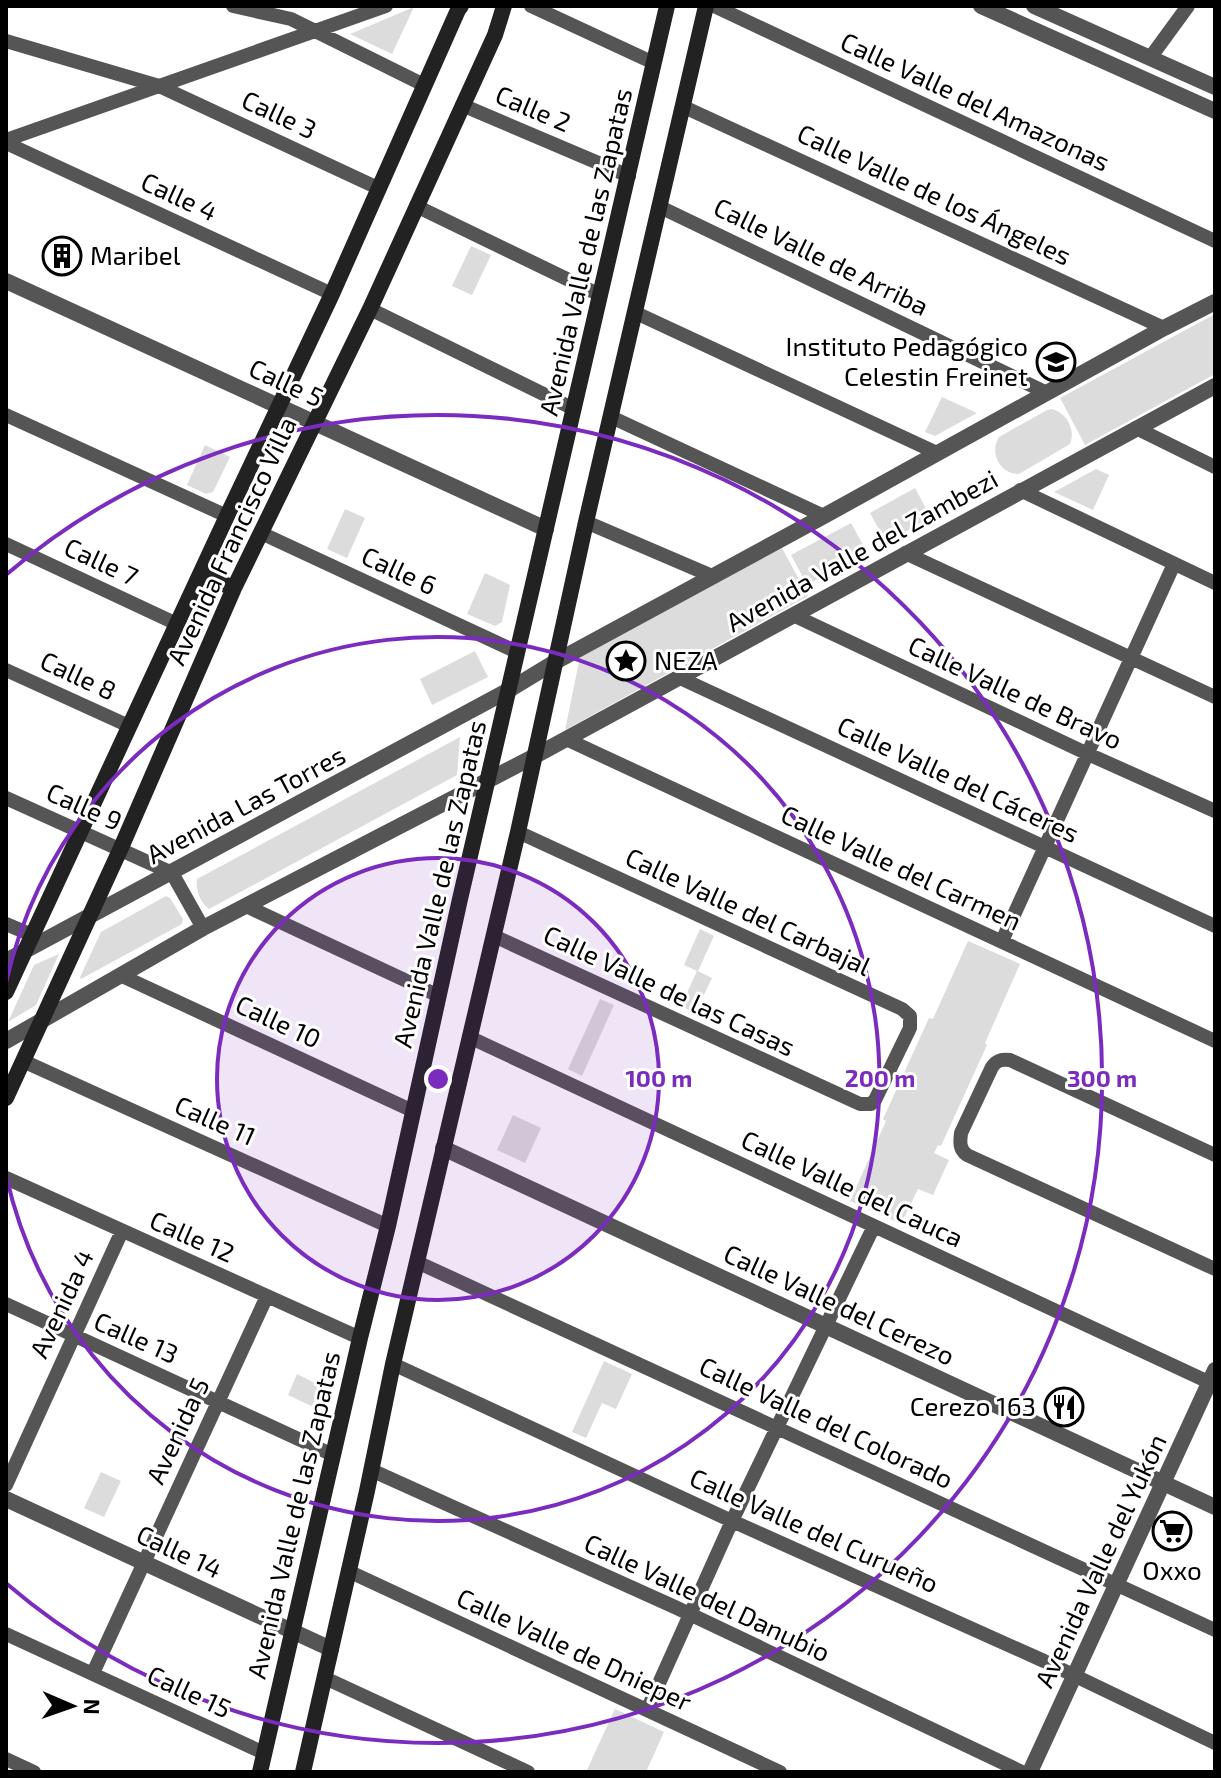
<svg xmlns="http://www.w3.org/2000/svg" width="1221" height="1778" viewBox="0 0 1221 1778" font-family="'Exo 2',sans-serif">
<rect width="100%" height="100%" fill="#fff"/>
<path fill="#dcdcdc" d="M414,7L392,54L350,34Z
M471,246L491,255L472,295L452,286Z
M1215,314V374L1085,445L1060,398Z
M942,397L977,413L935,436L925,432Z
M1052,409C1067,413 1076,430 1070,444L1019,474C1000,474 989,453 999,437L1047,410Z
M205,445L230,457L213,492L206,494L187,485Z
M1096,469L1109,475L1093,510L1054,492Z
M915,488L931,518L886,542L870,513Z
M345,509L365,518L347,558L327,549Z
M851,523L867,552L807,585L791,555Z
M782,548L808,596L565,730L580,657Z
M485,573L510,585L502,622L495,626L467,614Z
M475,651L488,677L432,705L420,679Z
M460,737L457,775L209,909C201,904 195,889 197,879Z
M166,896L170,898L183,919L182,924L81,979L80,977L101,932Z
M700,929L714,936L698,971L712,978L695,1013L681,1006L697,971L684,965Z
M968,941L1020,964L985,1043L987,1045L941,1146L938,1145L934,1153L949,1160L933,1195L918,1189L901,1224L850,1201L886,1121L883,1119L929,1018L933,1019Z
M59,954L36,1005L8,1022L34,965Z
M600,999L614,1005L582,1076L568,1069Z
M513,1115L541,1128L525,1163L497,1150Z
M604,1361L632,1374L616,1409L602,1403L586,1438L572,1432Z
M297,1374L325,1388L320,1410L288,1395Z
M101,1472L121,1481L104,1517L84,1508Z
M615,1709L664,1732L646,1772H586Z"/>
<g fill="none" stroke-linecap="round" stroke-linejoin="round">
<path stroke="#555" stroke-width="14" d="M233,6L291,19L424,85
M531,6L654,63
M714,6L1215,241
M6,41L159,86L378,188
M1150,58L1188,6
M462,105L629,176
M684,107L1164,328
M6,140L386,6
M6,143L332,294
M416,206L600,295
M660,207L1047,393
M370,309L574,409
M636,313L937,453
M6,415L227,516
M611,417L824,516
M1136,428L1215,467
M1020,490L1215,583
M586,522L712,576
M261,533L517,652
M6,544L177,624
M905,553L1215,697
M795,616L1088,754L1215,811
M6,670L129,726
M680,678L1215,926
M566,739L1215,1041
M6,798L172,873L203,928
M246,906L439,996
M6,924L32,935
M494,936L860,1104H871L875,1100L910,1028V1016L902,1009L518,832
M1002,941L1174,564
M122,976L413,1111
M469,1037L1215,1385
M23,1061L388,1226
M1215,1155L1010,1060C1002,1059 997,1060 992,1067L961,1133C960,1142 959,1149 967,1155L1215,1269
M6,1178L360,1338
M417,1262L1215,1630
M6,1304L333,1455
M393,1364L732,1521L1044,1661L1215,1743
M371,1470L677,1608L1022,1772
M6,1485L122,1231
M348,1571L780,1772
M6,1634L264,1753
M93,1673L267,1296
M325,1678L528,1772
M647,1710L732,1521L874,1226
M6,1759L34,1772"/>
<path stroke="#555" stroke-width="16" d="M981,6L1215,111
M1034,6L1215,87
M6,281L546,529
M6,961L509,690L555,662L824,516L1164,328L1215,302
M6,1041L203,928L533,757L1215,386
M443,1148L1215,1507
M6,1499L331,1649
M1030,1772L1215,1370"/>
<path stroke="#222" stroke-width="16" d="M200,575L234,588
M6,992L227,516L332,294L458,10L461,6
M6,1098L120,850L234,588L370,309L495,35L504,6
M260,1772L360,1338L388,1226L460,899L667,6
M303,1772L367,1491L393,1364L518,832L586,522L706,6"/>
</g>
<circle cx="438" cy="1079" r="221" fill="#7b2cbf" fill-opacity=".12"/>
<g fill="none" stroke="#7b2cbf" stroke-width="4">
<circle cx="438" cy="1079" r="221"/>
<path d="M6 983A442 442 0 1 1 6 1175"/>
<path d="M7 574A664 664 0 1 1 7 1584"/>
</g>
<defs>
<g id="building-ring" transform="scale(2)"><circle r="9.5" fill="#fff" stroke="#000" stroke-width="1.5"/><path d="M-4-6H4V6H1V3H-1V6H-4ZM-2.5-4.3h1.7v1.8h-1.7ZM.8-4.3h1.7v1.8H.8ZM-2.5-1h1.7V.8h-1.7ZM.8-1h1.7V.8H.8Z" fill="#000"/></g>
<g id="school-ring" transform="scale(2)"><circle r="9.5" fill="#fff" stroke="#000" stroke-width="1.5"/><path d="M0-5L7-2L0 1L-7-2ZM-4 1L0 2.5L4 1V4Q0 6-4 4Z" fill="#000"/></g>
<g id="sight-ring" transform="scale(2)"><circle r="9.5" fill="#fff" stroke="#000" stroke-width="1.5"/><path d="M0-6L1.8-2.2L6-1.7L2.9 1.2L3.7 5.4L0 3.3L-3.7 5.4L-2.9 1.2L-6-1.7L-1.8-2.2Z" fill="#000"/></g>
<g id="restaurant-ring" transform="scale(2)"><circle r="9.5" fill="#fff" stroke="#000" stroke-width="1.5"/><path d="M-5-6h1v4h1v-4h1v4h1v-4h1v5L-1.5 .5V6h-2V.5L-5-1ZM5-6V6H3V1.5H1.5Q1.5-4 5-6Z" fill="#000"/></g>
<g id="supermarket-ring" transform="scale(2)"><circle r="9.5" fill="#fff" stroke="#000" stroke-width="1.5"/><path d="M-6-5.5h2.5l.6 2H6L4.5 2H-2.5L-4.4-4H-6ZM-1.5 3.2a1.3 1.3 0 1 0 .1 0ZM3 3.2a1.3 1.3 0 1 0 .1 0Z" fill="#000"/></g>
</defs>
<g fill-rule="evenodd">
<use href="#building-ring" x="62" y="256"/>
<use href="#school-ring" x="1056" y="362"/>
<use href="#sight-ring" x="626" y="661"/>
<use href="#restaurant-ring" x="1064" y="1407"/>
<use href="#supermarket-ring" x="1172" y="1531"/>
</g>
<g text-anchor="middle" stroke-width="6" stroke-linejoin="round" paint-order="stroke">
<g font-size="26" fill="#000" stroke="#fff">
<text transform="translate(975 102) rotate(25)" y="9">Calle Valle del Amazonas</text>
<text transform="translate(533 109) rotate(23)" y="9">Calle 2</text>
<text transform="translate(279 115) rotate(25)" y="9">Calle 3</text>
<text transform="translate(934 195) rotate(25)" y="9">Calle Valle de los Ángeles</text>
<text transform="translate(179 197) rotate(25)" y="9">Calle 4</text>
<text transform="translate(586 252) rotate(-77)" y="9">Avenida Valle de las Zapatas</text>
<text transform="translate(821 257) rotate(26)" y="9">Calle Valle de Arriba</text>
<text transform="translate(286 383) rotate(25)" y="9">Calle 5</text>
<text transform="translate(232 541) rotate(-65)" y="9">Avenida Francisco Villa</text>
<text transform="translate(862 551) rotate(-29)" y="9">Avenida Valle del Zambezi</text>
<text transform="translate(101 562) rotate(25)" y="9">Calle 7</text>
<text transform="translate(399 571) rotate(25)" y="9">Calle 6</text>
<text transform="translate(78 676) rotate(25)" y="9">Calle 8</text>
<text transform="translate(1015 693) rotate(25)" y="9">Calle Valle de Bravo</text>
<text transform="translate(958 780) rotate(25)" y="9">Calle Valle del Cáceres</text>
<text transform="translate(246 805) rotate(-28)" y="9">Avenida Las Torres</text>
<text transform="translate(84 807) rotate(24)" y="9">Calle 9</text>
<text transform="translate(901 868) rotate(25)" y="9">Calle Valle del Carmen</text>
<text transform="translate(440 884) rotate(-77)" y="9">Avenida Valle de las Zapatas</text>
<text transform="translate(748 912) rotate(25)" y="9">Calle Valle del Carbajal</text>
<text transform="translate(669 991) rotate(25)" y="9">Calle Valle de las Casas</text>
<text transform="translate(278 1022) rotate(25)" y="9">Calle 10</text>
<text transform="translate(215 1121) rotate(24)" y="9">Calle 11</text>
<text transform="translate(852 1189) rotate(25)" y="9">Calle Valle del Cauca</text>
<text transform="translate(192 1237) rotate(24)" y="9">Calle 12</text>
<text transform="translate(62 1304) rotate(-65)" y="9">Avenida 4</text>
<text transform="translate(839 1305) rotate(25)" y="9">Calle Valle del Cerezo</text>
<text transform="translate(136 1338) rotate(24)" y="9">Calle 13</text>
<text transform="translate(826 1423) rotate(25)" y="9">Calle Valle del Colorado</text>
<text transform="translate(178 1431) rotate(-65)" y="9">Avenida 5</text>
<text transform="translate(294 1515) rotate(-77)" y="9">Avenida Valle de las Zapatas</text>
<text transform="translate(814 1531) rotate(24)" y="9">Calle Valle del Curueño</text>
<text transform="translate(179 1552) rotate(25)" y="9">Calle 14</text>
<text transform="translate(1101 1561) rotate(-65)" y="9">Avenida Valle del Yukón</text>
<text transform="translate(707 1598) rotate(25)" y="9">Calle Valle del Danubio</text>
<text transform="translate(574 1650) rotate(25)" y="9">Calle Valle de Dnieper</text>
<text transform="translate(189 1692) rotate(25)" y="9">Calle 15</text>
</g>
<g font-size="26" fill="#000" stroke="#fff" text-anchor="start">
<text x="90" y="265">Maribel</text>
<text x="1028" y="356" text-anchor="end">Instituto Pedagógico<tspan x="1028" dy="30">Celestin Freinet</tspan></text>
<text x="654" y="670">NEZA</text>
<text x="1036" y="1416" text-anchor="end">Cerezo 163</text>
<text x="1172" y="1580" text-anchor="middle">Oxxo</text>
</g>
</g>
<circle cx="438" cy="1079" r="12" fill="#7b2cbf" stroke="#fff" stroke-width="4"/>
<g font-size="24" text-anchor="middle" font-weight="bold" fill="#7b2cbf" stroke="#fff" stroke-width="6" stroke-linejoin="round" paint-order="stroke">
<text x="659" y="1087">100 m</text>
<text x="880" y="1087">200 m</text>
<text x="1102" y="1087">300 m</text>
</g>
<rect width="1221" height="1778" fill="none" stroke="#000000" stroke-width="16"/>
<g transform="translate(72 1706) rotate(92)" stroke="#ffffff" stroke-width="6" paint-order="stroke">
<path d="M0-6L14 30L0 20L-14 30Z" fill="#000000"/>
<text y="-12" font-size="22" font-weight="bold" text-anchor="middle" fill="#000000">N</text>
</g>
</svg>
